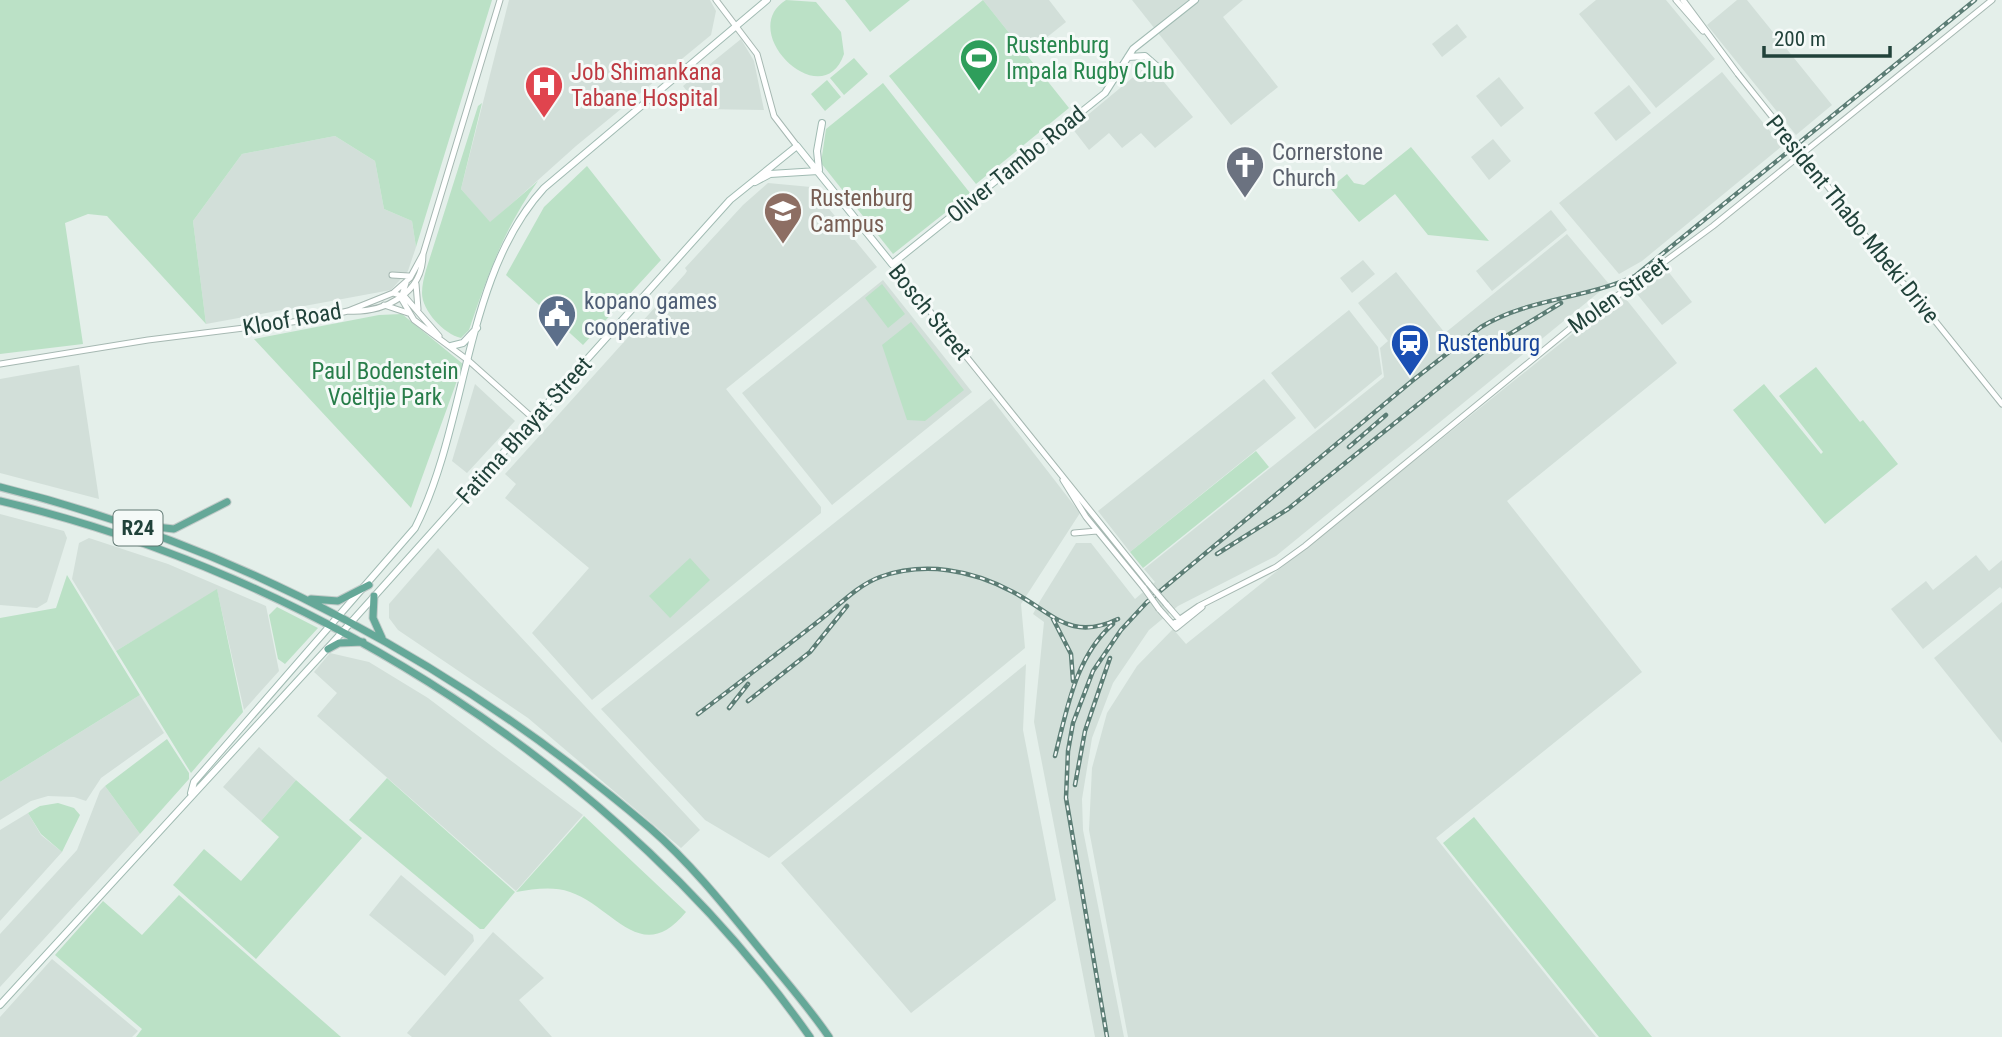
<svg xmlns="http://www.w3.org/2000/svg" width="2002" height="1037" viewBox="0 0 2002 1037" font-family="'Roboto Condensed',sans-serif">
<rect width="100%" height="100%" fill="#e4efea"/>
<path fill="#d2dfd9" d="M509,0H710L716,11L711,35L576,146L490,223L461,189Z
M983,0H1049L1066,22L1026,54Z
M1132,0H1243L1223,17L1278,87L1231,125Z
M1596,0H1666L1715,59L1656,108L1579,14Z
M1737,0H1747L1832,105L1796,135L1707,25Z
M1457,24L1467,37L1442,57L1432,44Z
M741,39L754,61L764,110L701,109L683,86Z
M1149,64L1193,117L1155,148L1141,133L1122,148L1109,133L1089,150L1072,128Z
M1722,72L1782,146L1642,261L1619,274L1559,203Z
M1499,77L1524,108L1501,127L1476,96Z
M1629,85L1651,113L1616,141L1594,113Z
M335,136L375,161L384,209L412,221L416,247L408,271L391,290L206,324L193,221L242,154Z
M1493,139L1511,161L1489,180L1471,157Z
M768,183L811,187L877,267L726,389L821,507V513L592,700L532,633L589,568L505,498L516,484L505,474L685,274L687,271L685,268L743,205Z
M1551,210L1567,230L1492,291L1476,271Z
M1567,234L1609,284L1276,556L1178,606L1149,630L1113,683L1092,738L1082,799L1083,830L1124,1037H1095L1034,722L1044,622L1033,614L1040,601L1076,543H1091L1135,599L1155,582L1144,569L1384,377L1380,348L1388,341L1358,303L1396,272L1445,333Z
M1363,260L1375,274L1352,293L1340,278Z
M1667,270L1692,302L1662,325L1637,294Z
M883,280L972,392L832,505L742,393Z
M1622,294L1677,363L1507,501L1642,672L1436,838L1596,1037H1128L1089,830L1092,768L1107,713L1137,666L1173,629L1186,644Z
M1349,310L1378,347L1382,374L1315,429L1271,373Z
M79,365L99,499L0,473V379Z
M1264,379L1296,418L1130,552L1098,511Z
M475,384L515,421L467,473L452,461Z
M991,398L1080,513L1021,604L1025,648L769,858L705,820L601,709Z
M0,514L64,531L67,538L47,602L37,608L0,605Z
M89,538L168,564L266,606L279,671L244,710L217,590L116,651L72,579L79,543Z
M438,548L700,830L681,848L528,718L398,630L389,618V604Z
M1976,555L1989,571L2002,560V589L2000,587L1923,649L1891,609L1926,581L1933,590Z
M2002,602V743L1934,658Z
M330,653L369,662L428,698L583,815L516,891L317,716L337,693L314,672Z
M1026,664L1023,730L1056,900L911,1013L781,863Z
M140,695L164,733L101,778L86,801L74,797L48,796L31,801L0,820V782Z
M259,747L296,780L261,821L223,787Z
M105,786L140,834L0,987V934L77,850L100,791Z
M28,813L41,835L62,852L0,921V830Z
M401,875L473,935L474,941L445,976L369,915Z
M493,932L544,978L519,1000L552,1037H412L407,1033Z
M52,959L138,1031L132,1037H0V1017Z"/>
<path fill="#bbe1c6" d="M0,0H492L416,247L412,221L384,209L375,161L335,136L242,154L193,221L206,324L107,216L88,214L65,223L83,344L0,354Z
M786,0L816,2L841,32L844,54C823,116 735,32 786,0Z
M845,0H910L870,32Z
M983,0L1069,108L976,184L889,76Z
M854,58L868,74L844,95L830,78Z
M827,80L841,97L825,111L811,94Z
M883,83L970,193L893,254L821,163L826,129Z
M482,103L461,189L490,222L538,181C504,228 487,277 469,330L461,338C444,334 422,311 422,293C422,285 424,277 426,270L478,106Z
M1411,147L1489,241L1428,235L1395,194L1359,222L1330,188L1347,174L1354,183L1364,185Z
M587,166L661,260L583,345L506,275L544,207Z
M882,284L905,314L888,328L865,298Z
M402,314L463,364L411,508L254,339L379,315Z
M911,322L964,390L925,421L907,420L882,345Z
M1816,367L1860,422L1863,420L1898,464L1825,524L1733,410L1764,384L1821,454L1823,452L1779,396Z
M1256,451L1269,467L1143,568L1130,552Z
M690,558L710,580L670,618L649,596Z
M67,575L140,695L0,782V618L56,608Z
M217,589L243,712L191,773L116,651Z
M277,607L318,628L285,664L278,659L269,615Z
M167,739L189,773V779L140,834L105,786Z
M387,778L515,892L484,929H480L349,820Z
M296,780L362,838L256,959L173,885L204,849L241,881L279,837L261,821Z
M58,803L74,808L80,815L62,852L41,834L28,813L40,806Z
M584,816L686,912C641,967 614,907 570,892C553,886 534,889 516,892Z
M1474,817L1652,1037H1599L1443,843Z
M179,895L341,1037H136L142,1029L55,955L103,901L142,935Z"/>
<g fill="none" stroke-linecap="round" stroke-linejoin="round">
<g stroke="#a6b8b2" stroke-width="7">
<path id="tertiary" d="M716,0L757,54L774,116L797,146
M1676,0L1703,31
M1683,0L1738,74
M1841,203L1893,273L1911,291L2002,404
M892,264L1149,584
M392,275L409,276
M406,283L401,298L414,320L469,361L535,420
M416,284L418,309
M393,293L405,297L439,336
M384,305L408,313
M348,311C384,313 423,294 423,254
M0,364L148,340L308,320L348,311L393,293L410,278L423,254L500,0
M1063,480L1086,517L1144,588
M1074,533L1097,531
M1166,604L1180,620
M1159,609L1176,628L1202,607
M1173,624L1199,606L1276,567L1305,546L1594,309L1625,291L1713,226L1992,0"/>
</g>
<g stroke="#a1bbb3" stroke-width="8">
<path id="secondary" d="M1128,57L1145,56L1161,70
M819,170L817,151L822,123
M755,182L770,174L818,171
M451,346L463,343L477,328
M191,793L194,782L415,528C468,424 464,275 544,188L767,0
M0,1005L336,639L730,200L797,146L892,264L1105,93L1133,49L1195,0"/>
</g>
<g stroke="#c1cac8" stroke-width="9">
<path id="primary" d="M0,487C242,547 461,667 650,828C694,866 731,914 767,958C788,984 810,1009 829,1037
M0,501C312,574 624,773 810,1037
M147,526L174,529L227,502
M374,596L373,618L382,638
M311,599L338,601L369,585
M328,649L339,643L363,642"/>
</g>
<use href="#tertiary" stroke="#fff" stroke-width="5"/>
<use href="#secondary" stroke="#fff" stroke-width="6"/>
<use href="#primary" stroke="#65a898" stroke-width="7"/>
<g stroke="#5c7d75" stroke-width="4.5">
<path id="rail" d="M1349,447L1386,415
M1217,554L1288,509L1493,344L1561,303
M1053,619L1071,654L1073,681
M748,701L810,652L847,606
M729,708L748,684
M698,714C739,683 779,652 820,620C838,606 858,585 880,577C925,561 972,570 1013,592C1053,613 1070,642 1118,619
M1055,756C1067,710 1075,657 1113,624
M1075,785L1085,731L1110,658
M1107,1037L1066,798L1068,751L1073,723L1093,671L1121,630L1147,602L1412,381L1481,327C1529,298 1585,299 1635,276L1975,0"/>
</g>
<use href="#rail" stroke="#f5faf8" stroke-width="2" stroke-dasharray="5" stroke-linecap="butt"/>
<g stroke="#a6b8b2" stroke-width="7" stroke-linecap="butt">
<path id="tertiary-bridge" d="M1738,74L1841,203
M1149,584L1166,604
M1144,588L1159,609"/>
</g>
<use href="#tertiary-bridge" stroke="#fff" stroke-width="5"/>
</g>
<defs>
<g id="stadium-pin" transform="scale(2.0125)"><path d="M0 17L-7.5 6A9.5 9.5 0 1 1 7.5 6Z" fill="#2e9e5b" stroke="#f5faf8"/><path d="M0-5a6.5 5 0 1 0 0 10a6.5 5 0 1 0 0-10ZM-3.5-1.8h7v3.6h-7Z" fill="#fff"/></g>
<g id="hospital-pin" transform="scale(2.0125)"><path d="M0 17L-7.5 6A9.5 9.5 0 1 1 7.5 6Z" fill="#e0444e" stroke="#f5faf8"/><path d="M-5-5h3v3.5h4V-5h3V5h-3V1.5h-4V5h-3Z" fill="#fff"/></g>
<g id="church-pin" transform="scale(2.0125)"><path d="M0 17L-7.5 6A9.5 9.5 0 1 1 7.5 6Z" fill="#6b7280" stroke="#f5faf8"/><path d="M-1.2-6h2.4v3.5h3.3v2.4h-3.3V6h-2.4V-.1h-3.3v-2.4h3.3Z" fill="#fff"/></g>
<g id="university-pin" transform="scale(2.0125)"><path d="M0 17L-7.5 6A9.5 9.5 0 1 1 7.5 6Z" fill="#8d6e63" stroke="#f5faf8"/><path d="M0-5L7-2L0 1L-7-2ZM-4 1L0 2.5L4 1V4Q0 6-4 4Z" fill="#fff"/></g>
<g id="civic-pin" transform="scale(2.0125)"><path d="M0 17L-7.5 6A9.5 9.5 0 1 1 7.5 6Z" fill="#5c6f8a" stroke="#f5faf8"/><path d="M-.6-6.5H3V-4.5H.6V-3L4-1V1h2V6H-6V1h2V-1L-.6-3ZM-1.2 2.5V6h2.4V2.5Z" fill="#fff"/></g>
<g id="station-pin" transform="scale(2.0125)"><path d="M0 17L-7.5 6A9.5 9.5 0 1 1 7.5 6Z" fill="#1a4fb4" stroke="#f5faf8"/><path d="M-3-6H3Q5-6 5-4V2Q5 4 3 4L4.5 6H3L1.5 4h-3L-3 6H-4.5L-3 4Q-5 4-5 2V-4Q-5-6-3-6ZM-3.5-4v3h7v-3ZM-3.5 1v1.5H-2V1ZM2 1v1.5H3.5V1Z" fill="#fff"/></g>
</defs>
<g fill-rule="evenodd">
<use href="#stadium-pin" x="979" y="58"/>
<use href="#hospital-pin" x="544" y="85"/>
<use href="#church-pin" x="1245" y="165"/>
<use href="#university-pin" x="783" y="211"/>
<use href="#civic-pin" x="557" y="314"/>
<use href="#station-pin" x="1410" y="343"/>
</g>
<g text-anchor="middle" stroke-width="6" stroke-linejoin="round" paint-order="stroke">
<rect fill="#f5faf8" stroke="#617973" stroke-width="2" x="113.5" y="510.5" width="49" height="35" rx="5"/>
<g font-size="21" font-weight="bold" fill="#21423a">
<text x="138" y="535">R24</text>
</g>
<g font-size="23" fill="#27864d" stroke="#f5faf8" text-anchor="start">
<text x="1006" y="53">Rustenburg<tspan x="1006" dy="26">Impala Rugby Club</tspan></text>
</g>
<g font-size="23" fill="#be3a42" stroke="#f5faf8" text-anchor="start">
<text x="571" y="80">Job Shimankana<tspan x="571" dy="26">Tabane Hospital</tspan></text>
</g>
<g font-size="23" fill="#5b616d" stroke="#f5faf8" text-anchor="start">
<text x="1272" y="160">Cornerstone<tspan x="1272" dy="26">Church</tspan></text>
</g>
<g font-size="23" fill="#21423a" stroke="#f5faf8">
<text transform="translate(1016 164) rotate(-39)" y="8">Oliver Tambo Road</text>
<text transform="translate(1853 219) rotate(51)" y="8">President Thabo Mbeki Drive</text>
<text transform="translate(1618 295) rotate(-35)" y="8">Molen Street</text>
<text transform="translate(930 312) rotate(51)" y="8">Bosch Street</text>
<text transform="translate(292 319) rotate(-10)" y="8">Kloof Road</text>
<text transform="translate(524 430) rotate(-48)" y="8">Fatima Bhayat Street</text>
</g>
<g font-size="23" fill="#785e54" stroke="#f5faf8" text-anchor="start">
<text x="810" y="206">Rustenburg<tspan x="810" dy="26">Campus</tspan></text>
</g>
<g font-size="23" fill="#4e5e75" stroke="#f5faf8" text-anchor="start">
<text x="584" y="309">kopano games<tspan x="584" dy="26">cooperative</tspan></text>
</g>
<g font-size="23" fill="#164399" stroke="#f5faf8" text-anchor="start">
<text x="1437" y="351">Rustenburg</text>
</g>
<g font-size="23" fill="#287d4a" stroke="#f5faf8">
<text x="385" y="379">Paul Bodenstein<tspan x="385" dy="26">Voëltjie Park</tspan></text>
</g>
</g>
<path d="M1764 46v10h126v-10" fill="none" stroke="#21423a" stroke-width="3.5"/>
<text x="1774" y="46" font-size="21" fill="#21423a" stroke="#f5faf8" stroke-width="5" paint-order="stroke">200 m</text>
</svg>
